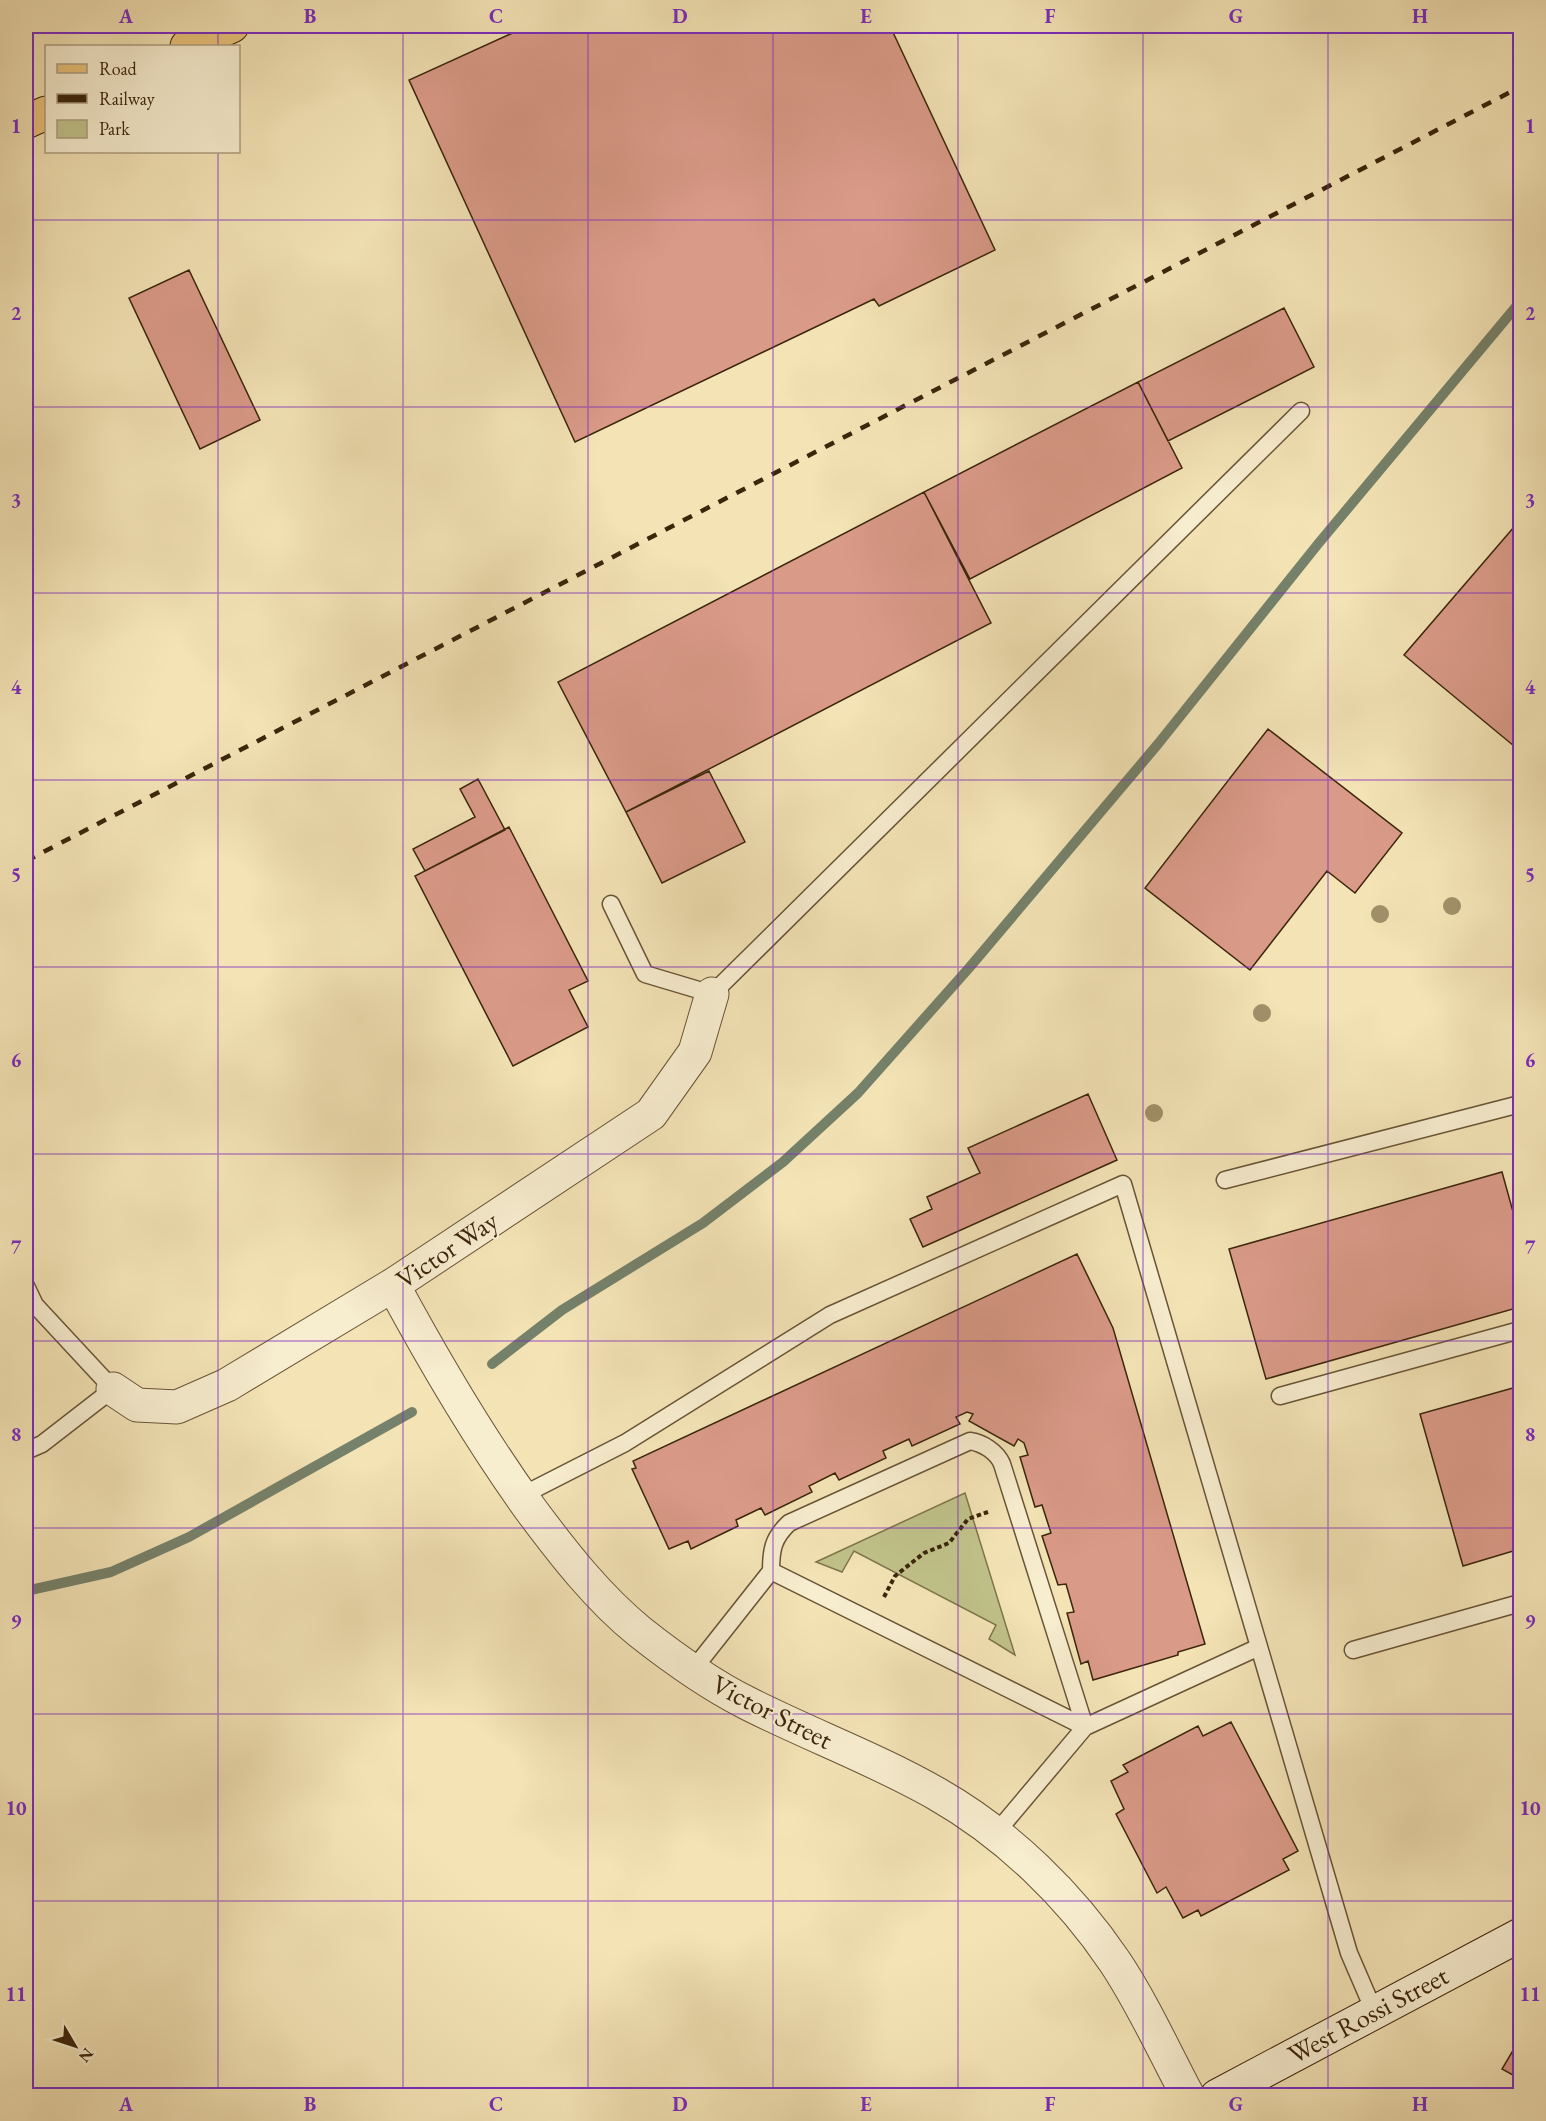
<svg xmlns="http://www.w3.org/2000/svg" width="1546" height="2121" viewBox="0 0 1546 2121" font-family="'EB Garamond',serif">
<rect width="100%" height="100%" fill="#f3e3b5"/>
<filter id="stains"><feTurbulence type="fractalNoise" baseFrequency=".00333" numOctaves="4"/><feColorMatrix values="0 0 0 0 .2 0 0 0 0 .09 0 0 0 0 .02 0 0 0 .5 -.17"/></filter>
<radialGradient id="worn" r=".72"><stop offset=".6" stop-color="#630" stop-opacity="0"/><stop offset="1" stop-color="#630" stop-opacity=".3"/></radialGradient>
<path fill="#c0c28a" stroke="#7e744a" stroke-width="1.5" d="M965,1493L1015,1655L989,1639L996,1625L854,1551L842,1572L816,1562Z"/>
<g fill="none" stroke-linecap="round" stroke-linejoin="round">
<path stroke="#75816a" stroke-width="10" d="M492,1364L562,1310L703,1223L783,1162L858,1093L969,968L1158,744L1318,544L1520,302
M26,1591L111,1572L189,1537L412,1412"/>
</g>
<path fill="#da9a88" stroke="#3b250b" stroke-width="1.5" d="M26,26H41L26,30Z
M528,26H890L995,250L879,306L874,299L575,442L409,80Z
M189,270L260,420L200,449L129,298Z
M1284,308L1314,367L1168,441L1138,382Z
M1138,382L1182,468L970,579L924,492Z
M924,492L991,623L626,812L558,682Z
M1520,520V751L1404,655Z
M1268,729L1402,833L1355,893L1327,871L1250,970L1145,888Z
M709,771L745,842L662,883L626,812Z
M478,779L505,830L425,871L413,849L475,817L460,789Z
M509,827L588,981L569,990L588,1027L513,1066L415,876Z
M1088,1094L1117,1160L923,1247L910,1219L932,1209L927,1197L980,1173L968,1148Z
M1502,1172L1520,1237V1307L1266,1379L1229,1249Z
M1077,1254L1113,1328L1205,1644L1178,1652V1655L1093,1680L1088,1661L1081,1664L1067,1613L1074,1612L1066,1584L1058,1585L1042,1536L1051,1533L1042,1505L1035,1507L1020,1457L1028,1455L1024,1443L1018,1439L1014,1446L969,1421L973,1414L967,1412L956,1417L960,1424L912,1446L909,1439L883,1451L886,1458L839,1480L835,1473L809,1486L812,1492L765,1515L761,1508L736,1520L738,1526L691,1549L688,1541L669,1549L632,1469L636,1468L633,1461Z
M1520,1386V1549L1463,1566L1420,1414Z
M1520,1629V1650L1515,1631Z
M1231,1722L1298,1851L1283,1859L1289,1870L1201,1916L1198,1910L1183,1918L1166,1887L1157,1893L1116,1814L1124,1809L1111,1781L1128,1772L1123,1765L1198,1726L1203,1736Z
M1518,2042L1520,2043V2079L1502,2069Z"/>
<g fill="none" stroke-linecap="round" stroke-linejoin="round">
<g stroke="#695436" stroke-width="19">
<path id="lane" d="M611,904L645,974L712,994L1301,411
M1225,1180L1520,1104
M26,1286L35,1305L26,1310
M1280,1396L1520,1330
M970,1441C983,1443 997,1452 1002,1464L1085,1727L771,1571C771,1550 773,1538 789,1523Z
M26,1451L42,1444L113,1389L35,1305
M521,1496L625,1443L830,1315L1123,1184L1349,1953L1374,2011
M1353,1650L1520,1603
M692,1671L771,1571
M995,1834L1085,1727L1259,1647"/>
</g>
<g stroke="#695436" stroke-width="35">
<path id="street" d="M393,1285C435,1363 479,1438 531,1510C563,1553 598,1598 640,1632C673,1658 709,1684 747,1703C810,1735 876,1759 937,1794C1007,1834 1070,1895 1115,1962C1143,2004 1164,2051 1188,2096
M113,1389L137,1405L177,1407L227,1385L393,1285L651,1114L695,1052L712,994"/>
</g>
<g stroke="#3b250b" stroke-width="35">
<path id="secondary" d="M1217,2096L1520,1935"/>
</g>
<g stroke="#3b250b" stroke-width="35">
<path id="primary" d="M187,46L232,26
M26,122L46,113"/>
</g>
<path stroke="#3b250b" stroke-width="4" stroke-dasharray="4.5 3" stroke-linecap="butt" d="M884,1597L895,1576L924,1553L949,1543L968,1519L988,1512"/>
<use href="#lane" stroke="#f7edcf" stroke-width="16"/>
<use href="#street" stroke="#f7edcf" stroke-width="33"/>
<use href="#secondary" stroke="#f7edcf" stroke-width="33"/>
<use href="#primary" stroke="#eac27a" stroke-width="33"/>
<path stroke="#3b250b" stroke-width="4.5" stroke-dasharray="10 10" stroke-linecap="butt" d="M26,861L1520,87"/>
</g>
<g fill="#a09069">
<circle cx="1452" cy="906" r="9"/>
<circle cx="1380" cy="914" r="9"/>
<circle cx="1262" cy="1013" r="9"/>
<circle cx="1154" cy="1113" r="9"/>
</g>
<path fill="none" stroke="#7b2cbf" stroke-width="1.5" stroke-opacity="0.55" d="M218,26V46M403,26V2096M588,26V2096M773,26V2096M958,26V2096M1143,26V2096M1328,26V2096M218,152V2096M26,220H1520M26,407H1520M26,593H1520M26,780H1520M26,967H1520M26,1154H1520M26,1341H1520M26,1528H1520M26,1714H1520M26,1901H1520"/>
<g text-anchor="middle" stroke-width="4.5" stroke-linejoin="round" paint-order="stroke">
<g font-size="27" fill="#3b250b" stroke="#f7edcf">
<text transform="translate(447 1250) rotate(-34)" y="9">Victor Way</text>
<text transform="translate(772 1712) rotate(27)" y="9">Victor Street</text>
<text transform="translate(1368 2015) rotate(-28)" y="9">West Rossi Street</text>
</g>
</g>
<rect width="1546" height="2121" fill="none" stroke="#f3e3b5" stroke-width="66"/>
<rect x="45" y="45" width="195" height="108" fill="#f7edcf" stroke="#ac9d81" stroke-width="1.5"/>
<rect x="57" y="64" width="30" height="9" fill="#eac27a" stroke="#ac9d81" stroke-width="1.5"/>
<text x="99" y="75" font-size="18" fill="#3b250b">Road</text>
<rect x="57" y="94" width="30" height="9" fill="#3b250b" stroke="#ac9d81" stroke-width="1.5"/>
<text x="99" y="105" font-size="18" fill="#3b250b">Railway</text>
<rect x="57" y="120" width="30" height="18" fill="#c0c28a" stroke="#ac9d81" stroke-width="1.5"/>
<text x="99" y="135" font-size="18" fill="#3b250b">Park</text>
<g transform="translate(75 2046) rotate(129)" stroke="#f7edcf" stroke-width="4.5" paint-order="stroke">
<path d="M0-4.5L10 22L0 15L-10 22Z" fill="#3b250b"/>
<text y="-9" font-size="16" font-weight="bold" text-anchor="middle" fill="#3b250b">N</text>
</g>
<rect x="33" y="33" width="1480" height="2055" fill="none" stroke="#7b2cbf" stroke-width="2"/>
<g font-size="20" text-anchor="middle" font-weight="bold" fill="#7b2cbf">
<text x="126" y="23">A</text>
<text x="310" y="23">B</text>
<text x="496" y="23">C</text>
<text x="680" y="23">D</text>
<text x="866" y="23">E</text>
<text x="1050" y="23">F</text>
<text x="1236" y="23">G</text>
<text x="1420" y="23">H</text>
<text x="16" y="133">1</text>
<text x="1530" y="133">1</text>
<text x="16" y="320">2</text>
<text x="1530" y="320">2</text>
<text x="16" y="507">3</text>
<text x="1530" y="507">3</text>
<text x="16" y="694">4</text>
<text x="1530" y="694">4</text>
<text x="16" y="881">5</text>
<text x="1530" y="881">5</text>
<text x="16" y="1067">6</text>
<text x="1530" y="1067">6</text>
<text x="16" y="1254">7</text>
<text x="1530" y="1254">7</text>
<text x="16" y="1441">8</text>
<text x="1530" y="1441">8</text>
<text x="16" y="1628">9</text>
<text x="1530" y="1628">9</text>
<text x="16" y="1815">10</text>
<text x="1530" y="1815">10</text>
<text x="16" y="2001">11</text>
<text x="1530" y="2001">11</text>
<text x="126" y="2111">A</text>
<text x="310" y="2111">B</text>
<text x="496" y="2111">C</text>
<text x="680" y="2111">D</text>
<text x="866" y="2111">E</text>
<text x="1050" y="2111">F</text>
<text x="1236" y="2111">G</text>
<text x="1420" y="2111">H</text>
</g>
<rect width="100%" height="100%" filter="url(#stains)"/>
<rect width="100%" height="100%" fill="url(#worn)"/>
</svg>
